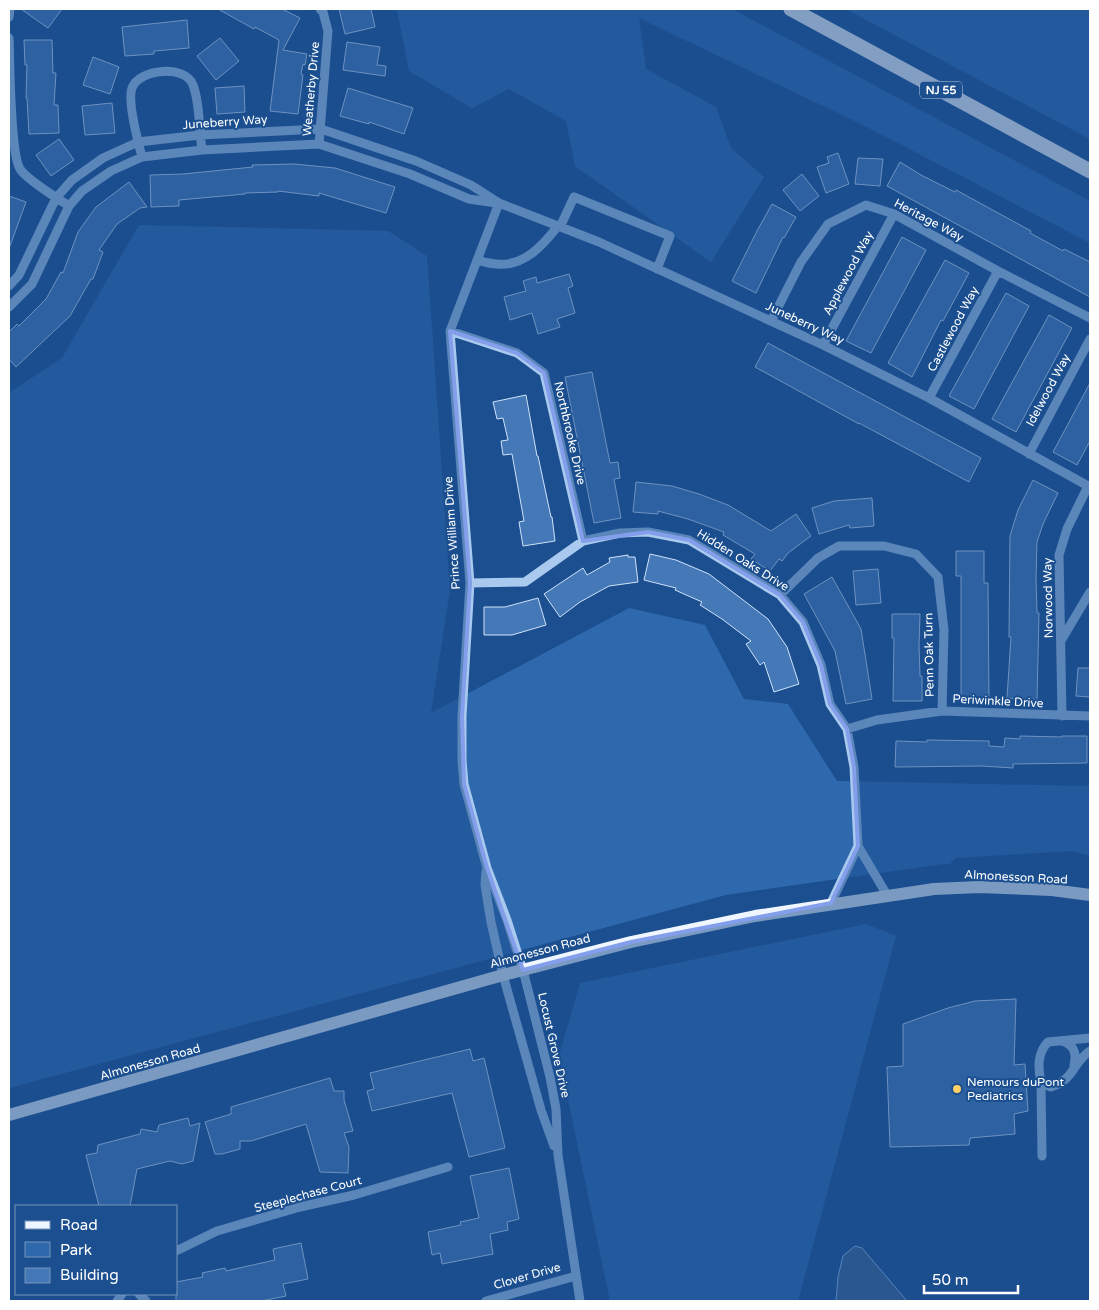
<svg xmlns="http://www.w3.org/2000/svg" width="1099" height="1310" viewBox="0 0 1099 1310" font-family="'Varela Round',sans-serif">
<rect width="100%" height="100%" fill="#1b4f8f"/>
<path fill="#2e69ad" d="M397,9H732L1090,201V243L867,127L639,18L646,69L716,107L731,148L764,177L711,262L575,166L566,121L509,89L472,108L409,71Z
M846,9H1090V139Z
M139,225L388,231L427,256L450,590L431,713L629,608L705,625L744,699L788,704L837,781L1086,786L1090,785V856L1072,851L955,858L950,864H943L726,895L9,1088V393L62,358Z
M866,924L896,936L798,1301H610L559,1056L580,983Z"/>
<path fill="#3c6290" stroke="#9cc4f0" d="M855,1246L862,1248L907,1301H836L838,1277L843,1256Z"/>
<path fill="#4478b7" stroke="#cfe3fa" d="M21,9H62L48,28Z
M218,9H282L300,18L283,50L307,54L305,65L303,64L301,74L303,75L298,114L270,111L279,40L255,27L254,29Z
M339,9H371L375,27L345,34Z
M187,20L189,48L154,51V54L125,56L122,27Z
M220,38L239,61L216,80L197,56Z
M24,40H52L53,73H56L54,105H58L59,133L29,134L27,98H26L27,65H25Z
M347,42L380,47L377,65L386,66L385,76L343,70Z
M93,57L119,67L110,94L83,85Z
M244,86L245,112L217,114L215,88Z
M348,88L413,108L404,134L369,122V124L340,116Z
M112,103L115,133L85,135L82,106Z
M59,139L74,160L51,176L36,155Z
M838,153L849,184L826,193L817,167L829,163L827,157Z
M858,158L883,159L880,186L855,184Z
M900,162L921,175L955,192L956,190L1031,231L1030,233L1063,251L1064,249L1090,262V297L887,186Z
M294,164L335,168L395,187L386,213L319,193V196L278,191V192L245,193V194L179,200V206L151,207L150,175L183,174L253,167L252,165Z
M802,174L819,196L800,211L783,190Z
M129,182L147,207L140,208L117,224L99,250L103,252L93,279H91L70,316L16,367L9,359V332L17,324L19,326L46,299L61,272L63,273L78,232L96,207Z
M9,196L26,202L10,246H9Z
M772,204L796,217L784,238L783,237L756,293L732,281L757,231Z
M902,237L926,250L871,353L846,341Z
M945,260L969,273L943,321L941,320L912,377L888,363Z
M569,274L573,286L568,288L575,313L557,319L560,327L538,334L532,313L510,320L504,297L526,291L523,281L536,277L537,283Z
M1006,293L1029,306L974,409L949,396Z
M1049,315L1072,328L1016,432L992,419Z
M768,343L981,458L969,482L859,423V424L755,367Z
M592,372L610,463L618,462L620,478L614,479L621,518L594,523L565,377Z
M1090,383V441L1077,465L1053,452Z
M526,395L537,456H538L551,517H552L555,541L523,546L519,522L524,521L512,454L503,455L501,441L508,440L503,418L497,419L493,402Z
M1033,480L1058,493L1043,524L1037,542L1036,577L1037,613H1039L1037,700L1007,698L1011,637H1009L1010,536L1018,510Z
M636,482L672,486L699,494L728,505L771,531L796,514L811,536L788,553L782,561L779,559L770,571L751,559L755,554L723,535L724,532L688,519L658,511V514L633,512Z
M872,498L874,526L850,528L849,525L819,534L812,508L834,501Z
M956,551H984V583H988L989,700H961V576H956Z
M650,554L676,560L709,574L768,619L787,647L799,684L774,692L764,662L760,665L746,644L751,641L722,619L700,605L702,602L675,590L676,588L644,580Z
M628,555V557H635L638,582L609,586L580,602L560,617L544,594L583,568L587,575L610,562L609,558Z
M878,569L881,603L856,605L853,571Z
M832,577L861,629L872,699L846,704L835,651L804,594Z
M538,598L546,625L512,635H484V607H505Z
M892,614H920L919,645L920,676H922V701H893L894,638H892Z
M1078,668H1090V697L1076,696Z
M1020,736L1062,737V736H1087V763L1013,764V768L982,766L895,767L896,741L927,742V740L989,741V746L1004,747L1005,738L1020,739Z
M1016,999L1014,1065L1025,1064L1028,1111L1014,1114L1015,1134L970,1138L969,1145L890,1147L887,1067L903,1066V1024L948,1008L975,1001Z
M470,1049L473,1061L484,1058L505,1148L469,1157L452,1093L372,1111L367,1091L374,1089L370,1073Z
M330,1078L334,1091H344V1100L353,1131L344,1133L349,1147L348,1173L320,1172L306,1124L251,1141H240V1149L222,1154H215L205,1122L231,1114V1107Z
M188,1118L190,1126L200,1123L193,1161L182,1164L170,1161L137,1169L130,1206H99L86,1155L97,1153L98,1145L140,1134L141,1129L157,1132L159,1125Z
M509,1168L519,1219L507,1222L508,1230L490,1234L493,1254L442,1264L440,1253L432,1255L428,1232L461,1225L460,1222L479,1218L470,1176Z
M301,1243L308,1279L283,1284L286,1296L261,1301H176V1282L203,1277L202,1273L225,1268L226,1271L275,1260L273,1249Z"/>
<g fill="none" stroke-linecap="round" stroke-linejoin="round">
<path stroke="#a9c9ee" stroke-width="9" d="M9,17L10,9
M9,38C10,61 10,153 20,169C27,180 57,198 69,206
M319,144L328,31L323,12L320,9
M142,157C138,142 127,101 132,88C139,69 185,64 193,85C200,102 199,131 202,150
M499,203L450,331L470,583L462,716V760L464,784L487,868L507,920L523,970L550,1077L556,1109L558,1155L580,1301
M560,227L574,197L670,236L657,269
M477,260C484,262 490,264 497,264C524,267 543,245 558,226
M9,286L19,275L56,198L72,180L103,158L138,142L200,135L321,129L416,161L471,185L499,203L599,242L823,345L929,398L1090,487
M9,307L32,284L69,206L82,191L111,171L142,157L202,150L319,144L410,174L469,199L496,203
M771,321L801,262L828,224L866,205L894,214L998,271L1090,318
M450,331L517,353L544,373L583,541
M823,345L894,214
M929,398L998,271
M1029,454L1090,339
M470,583L525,582L583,541L620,533L648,532L689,540L780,595L803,622L821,665L830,704L847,729L854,767L858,846L887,895
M780,595L818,558L839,546H884L916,554L938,577L944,630L942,711
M1062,639L1090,592
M1062,716L1059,555L1067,529L1088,486
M847,729L877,720L942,711L1090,716
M486,871L485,885L491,922L503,975L541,1110L554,1146
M831,903L858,846
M1090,1038L1048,1042C1037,1053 1038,1068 1041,1083L1051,1087C1075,1079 1072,1063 1090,1051
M1062,1041C1074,1045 1077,1053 1074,1065
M1041,1083L1042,1156
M176,1251L217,1231L300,1207L354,1195L448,1167
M139,1294L146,1301
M117,1301L122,1294
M486,1301L576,1276"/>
<path stroke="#f0f6ff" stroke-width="12" d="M9,1115L503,975L631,942L755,916L934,889L979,887L1052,890L1090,895"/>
<path stroke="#fff" stroke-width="15" d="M791,9L1090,171"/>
</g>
<path d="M0 0H1099V1310H0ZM450,331L517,353L544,373L583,541L648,532L689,540L780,595L803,622L821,665L830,704L847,729L854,767L858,846L831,903L631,942L523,970L487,868L464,784L462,716L470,583Z" fill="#1b4f8f" fill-opacity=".55" fill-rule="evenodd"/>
<path fill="none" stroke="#839eea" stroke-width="4" stroke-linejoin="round" d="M450,331L517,353L544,373L583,541L648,532L689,540L780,595L803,622L821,665L830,704L847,729L854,767L858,846L831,903L631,942L523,970L487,868L464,784L462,716L470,583Z"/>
<circle fill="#ffd166" stroke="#1b4f8f" stroke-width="2" cx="957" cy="1089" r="5"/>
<g text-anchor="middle" stroke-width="4" stroke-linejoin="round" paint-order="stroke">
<rect fill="#1b4f8f" stroke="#bbcadd" stroke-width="1" x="920" y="81.5" width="42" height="17" rx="4"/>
<g font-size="11" font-weight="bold" fill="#fff">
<text x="941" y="94">NJ 55</text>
</g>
<g font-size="12" fill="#fff" stroke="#1b4f8f">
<text transform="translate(311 89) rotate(-85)" y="4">Weatherby Drive</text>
<text transform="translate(225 122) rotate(-4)" y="4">Juneberry Way</text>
<text transform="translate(929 220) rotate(28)" y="4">Heritage Way</text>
<text transform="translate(848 273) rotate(-62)" y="4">Applewood Way</text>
<text transform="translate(805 323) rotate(25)" y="4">Juneberry Way</text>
<text transform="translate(953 329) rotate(-62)" y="4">Castlewood Way</text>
<text transform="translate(1048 390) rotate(-62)" y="4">Idelwood Way</text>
<text transform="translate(570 433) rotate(77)" y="4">Northbrooke Drive</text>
<text transform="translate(452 533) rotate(-94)" y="4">Prince William Drive</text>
<text transform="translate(743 560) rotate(32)" y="4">Hidden Oaks Drive</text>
<text transform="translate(1048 598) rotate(-91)" y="4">Norwood Way</text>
<text transform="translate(929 655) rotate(-91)" y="4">Penn Oak Turn</text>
<text transform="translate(998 701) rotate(3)" y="4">Periwinkle Drive</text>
<text transform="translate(1016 877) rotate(3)" y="4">Almonesson Road</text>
<text transform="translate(540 951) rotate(-15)" y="4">Almonesson Road</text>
<text transform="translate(554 1045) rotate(77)" y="4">Locust Grove Drive</text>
<text transform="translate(150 1062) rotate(-16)" y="4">Almonesson Road</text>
<text transform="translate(308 1194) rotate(-15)" y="4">Steeplechase Court</text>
<text transform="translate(527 1276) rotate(-16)" y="4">Clover Drive</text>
</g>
<g font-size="12" fill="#fff" stroke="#1b4f8f" text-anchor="start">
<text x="967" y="1086">Nemours duPont<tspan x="967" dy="14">Pediatrics</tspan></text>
</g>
</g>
<rect width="1099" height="1310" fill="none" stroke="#ffffff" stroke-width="20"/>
<rect x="15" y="1205" width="162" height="90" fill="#1b4f8f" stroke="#7695bc"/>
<rect x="25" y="1221" width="25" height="8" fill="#f0f6ff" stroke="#7695bc"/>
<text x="60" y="1230" font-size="15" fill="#ffffff">Road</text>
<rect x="25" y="1242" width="25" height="15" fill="#2e69ad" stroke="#7695bc"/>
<text x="60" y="1255" font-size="15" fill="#ffffff">Park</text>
<rect x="25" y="1268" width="25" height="15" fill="#4478b7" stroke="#7695bc"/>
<text x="60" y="1280" font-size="15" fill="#ffffff">Building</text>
<path d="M924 1285v8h94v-8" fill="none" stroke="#ffffff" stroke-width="2.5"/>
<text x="932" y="1285" font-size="15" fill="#ffffff" stroke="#1b4f8f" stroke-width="4" paint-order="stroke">50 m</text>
</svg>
